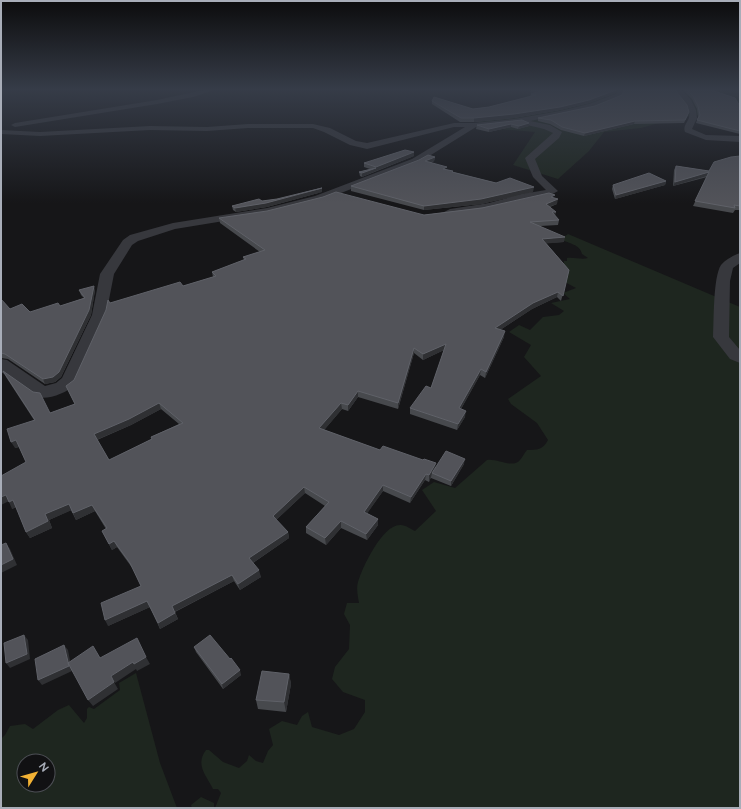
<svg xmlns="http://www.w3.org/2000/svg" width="741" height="809" viewBox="0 0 741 809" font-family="Raleway,sans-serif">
<rect width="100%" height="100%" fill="#161618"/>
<path fill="#1e261f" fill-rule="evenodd" d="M546,90H740V110L677,118L641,128L604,132L589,151L558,179L513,165L535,132L498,129L454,114L446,107L495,109L532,107Z
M568,234L740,307V808H215L221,793L218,789H213C206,775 195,765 206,750H209L223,762L239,768L247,761L249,755L256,761L263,763L268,751L273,745L269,729L282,721L297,725L302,716L308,712L312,727L339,735L354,729L365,712V700L343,692L332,679L335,667L349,649L350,625L344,614L347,603H359C358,597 356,588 358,582C362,568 383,523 401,525C405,525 411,529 415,531L436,511L422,490L434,482L455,488L487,460C497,458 513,469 520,460C523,457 524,453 527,450C537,450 543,450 548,440L537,423L511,404L508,399L541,376L524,357L531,345L509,332L519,325L530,330L543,317L559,315L564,311L551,303L570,299L563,293L576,288L561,280L564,261H567V258C574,257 582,260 588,258L582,254C580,244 569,244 561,239Z
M136,673L160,763L177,808H1V739L5,735L10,726L25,724L33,729L58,710L69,705L84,723L87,718V709L89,707L94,709L120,690L119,683ZM24,761H48V785H24Z
M201,797L214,803V808H192L191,805Z"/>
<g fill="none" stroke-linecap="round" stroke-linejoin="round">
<path fill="#37383d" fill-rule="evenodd" d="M204,90H214L193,97L157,104L15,127L11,125L15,123L157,100Z
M618,90H624L621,96L594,108L530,121L550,125L562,132L559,138L535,159L542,176L558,191L549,196L523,200L490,209L450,215L446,214L444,212L450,209L489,203L522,194L546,190L533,177L525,158L553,133L544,129L523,124L522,122L476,127L418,163L323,200L267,214L175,229L138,241L132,245L114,274L106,315L75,385C66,393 49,400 37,397L1,372V359L7,360L45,386L56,383L62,378L92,315L100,274L123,240L130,235L173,223L267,208L315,196L412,159L465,127H454L367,149L350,145L324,132L313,128H248L207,131L150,130L40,136L1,134V130L40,132L150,126L207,127L248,124H313L330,128L356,141L367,143L454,123H474L514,119L560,111L589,104L616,94Z
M674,90H682L691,100L696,110L697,118L692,129L706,135L740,136V142L706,140L685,132C683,127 686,124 688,120C694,107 680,98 674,90Z
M740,253V263L733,268L730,281L729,337L740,350V363L730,359L713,337C714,321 713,277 721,265C725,260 734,255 740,253Z"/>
</g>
<path fill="#47494d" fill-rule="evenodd" d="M531,90H617L615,93L589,103L560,110L514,118L474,122H460L432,104V101L473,109L489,107L530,96L531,94L535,93L530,92Z
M683,90H724L713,91L740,106V134L696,123L698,117L697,109L692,99Z
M622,95L688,115L684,123L634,124L584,136L561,130L550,124L538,121V118L595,106Z
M522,120L529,126L518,129L511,127L489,132L476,129L477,125Z
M414,156L362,177L360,176L359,172L370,169L364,167V163Z
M740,156V210H735L733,213L693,206L707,177L673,186L674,170L676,166L709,171Z
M435,157L434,161L431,163L453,172L533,192L481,204L424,210L351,191V186Z
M666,181L665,185L615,199L612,189L613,185Z
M322,192L267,207L236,212L233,210L232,206Z
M554,198L557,204L550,207L555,216L559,220L558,225L540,226L564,242L546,243L569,270L561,301L557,297L532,309L500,330L504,337L485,378L480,375L461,409L465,417L457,430L410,414V408L431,388L444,350L423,360L414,353L398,409L358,397L348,411L342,409L324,430L380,450L436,467L464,464L451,486L431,478V477L429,482L425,480L410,503L383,491L367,513L378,519V525L367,540L341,528L326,545L306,533V527L325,506L305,493L276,520L288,532L289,538L253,563L261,577L240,590L234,581L175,612L178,619L160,629L150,607L108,626L141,586L133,569L117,547L112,550L102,531L106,529L95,511L76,520L71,510L49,520L52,528L30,538L26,532L16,507L12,509L26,462L19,447L15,448L34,420L6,377L3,371L50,413L75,404L66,386L74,380L110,303L183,286L213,277L212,272L244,260L243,257L260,252L220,223L219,218L424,215ZM161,409L179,424L151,437L152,439L109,460L97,440L131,425Z
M79,290H95L91,315L61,377L55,382L45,384L8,359L1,358V299L10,309L30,312L60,306L84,298L81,295Z
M194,647L230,659L241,675L223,689L196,652Z
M289,674L291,684L286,712L258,709L256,700Z"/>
<path fill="#2f3033" d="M616,90H617L615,93L589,103L560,110L514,118L474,122V118Z
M635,121L634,124L584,136L585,133Z
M529,123V126L518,129L519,126Z
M511,124V127L489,132V129Z
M414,152V156L376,171V167Z
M435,157L434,161L425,165V161Z
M376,168V171L362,177V173Z
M709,172L707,176L673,186L675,182Z
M666,181L665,185L615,199L616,195Z
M534,187L533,192L481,204L424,210V206Z
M322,188V192L267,207L236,212L235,208L266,203Z
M558,199L557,204L545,208L546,204Z
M552,212H556L555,217Z
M565,237L564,242L541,244L542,239Z
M94,286L95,290L91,315L61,377L55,382L45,384L43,379Z
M558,292L557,297L532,309L494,334L495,328L533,303Z
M505,331L504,337L485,378L486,372Z
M446,344V349L423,360V354Z
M414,348V353L398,409V403Z
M481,369L480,375L458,414L459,408Z
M358,391V397L348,411V405Z
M159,403L161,409L131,425L96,440L94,434Z
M341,403L342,409L320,435L319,428Z
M466,411L465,417L457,430L458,424Z
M16,440L19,447L15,448L11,442Z
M465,459L464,464L451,486V481Z
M436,463L435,469L432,473L431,477L429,482V475Z
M426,474L425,480L410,503L411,497Z
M383,485V491L364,518V512Z
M304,487L305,493L274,522L273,516Z
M6,495L9,501L1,505V497Z
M13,500L16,507L12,509L9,502Z
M69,504L72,510L49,520L52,528L30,538L26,532L45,514Z
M92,505L95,511L76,520L73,513Z
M378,519V525L367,540L366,534Z
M341,521V528L326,545L325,538Z
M288,532L289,538L251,564L249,558Z
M114,541L117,547L112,550L109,544Z
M6,543L10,549L17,565L1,573V565Z
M259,570L261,577L240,590L238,584Z
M232,575L234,581L174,612L172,606Z
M147,601L150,607L108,626L105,620Z
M175,613L178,619L160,629L158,623Z
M24,635L28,640L30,659L10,668L6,663Z
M64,645L68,650L72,671L42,685L38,680Z
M146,657L150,664L137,671L136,669L115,683L111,676L133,662Z
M240,670L241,675L223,689L222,684Z
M289,674L291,684L286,712L284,702Z
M114,682L118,689L93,706L88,700Z"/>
<path fill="#525359" stroke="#5f6168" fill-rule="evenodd" d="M534,90H616L589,100L560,107L514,114L474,118H461L432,101L434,97L473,109L489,107L536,95L531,94L541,91Z
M624,90H675L687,105L689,112L685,120L635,121L585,133L562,127L551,120L538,118L595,106L622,95Z
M687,90H711L735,98L740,106V131L697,120L700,115L698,106L693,96Z
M522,120L529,123L519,126L511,124L489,129L477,125Z
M405,150L414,152L376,167L364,163Z
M428,155L435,157L425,161L447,167L443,169L453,171L452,172L496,183L510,178L534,187L481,199L424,206L351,186L419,160Z
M740,156V206L734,205L735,208L695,201L709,172L675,182L676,166L709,171L714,162L731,157Z
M376,168L362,173L359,172Z
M649,173L666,181L616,195L613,185Z
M322,188L266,203L235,208L232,206L259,199L262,201L277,199Z
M336,192L424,215L482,208L549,193L555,195L551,197L558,199L546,204L556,212H552L559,220L530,222L565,237L542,239L569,270L563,296L558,292L533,303L495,328L505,331L486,372L481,369L459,408L466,411L458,424L410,408L426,386L431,388L446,344L423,354L414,348L398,403L358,391L348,405L341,403L319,428L380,450L383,446L423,460L424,459L436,463L429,475L426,474L411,497L383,485L364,512L378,519L366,534L341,521L325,538L306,527L329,502L304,487L273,516L288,532L249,558L259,570L238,584L232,575L172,606L175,613L158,623L147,601L105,620L101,603L141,586L130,563L114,541L109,544L102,531L107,528L92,505L73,513L69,504L45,514L48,521L26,532L13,500L9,502L6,495L1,497V476L26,462L16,440L11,442L7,429L35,420L3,371L33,392L40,393L50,413L75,404L66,386L74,380L106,310L108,300L110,303L180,282L183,286L216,276L212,272L246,259L243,257L265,250L219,218L267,211L323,197ZM159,403L183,423L151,437L152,439L109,460L94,434L129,419Z
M94,286L89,310L59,372L53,377L43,379L5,354L1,353V299L10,309L22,304L30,312L58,303L60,306L85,298L79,290Z
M446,451L465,459L451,481L432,473Z
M6,543L13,559L1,565V545Z
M24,635L27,654L6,663L4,643Z
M210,635L230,659L231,658L240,670L222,684L194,647Z
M137,638L146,657L134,664L133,662L111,676L114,682L88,700L68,663L93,646L100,658Z
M64,645L69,666L38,680L35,659Z
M262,671L289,674L284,702L256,700Z"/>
<linearGradient id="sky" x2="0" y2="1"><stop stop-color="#0c0c0d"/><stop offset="0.44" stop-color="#363c48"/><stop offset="1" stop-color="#363c48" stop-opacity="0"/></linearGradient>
<rect width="741" height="203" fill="url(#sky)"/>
<rect width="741" height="809" fill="none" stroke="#a8adb8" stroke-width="4"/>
<g transform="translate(36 773) rotate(53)"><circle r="19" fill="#111113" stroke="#4d4f55"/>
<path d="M0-3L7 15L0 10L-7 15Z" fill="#f2b134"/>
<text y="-6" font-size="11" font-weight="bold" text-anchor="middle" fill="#a8adb8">N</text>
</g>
</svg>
